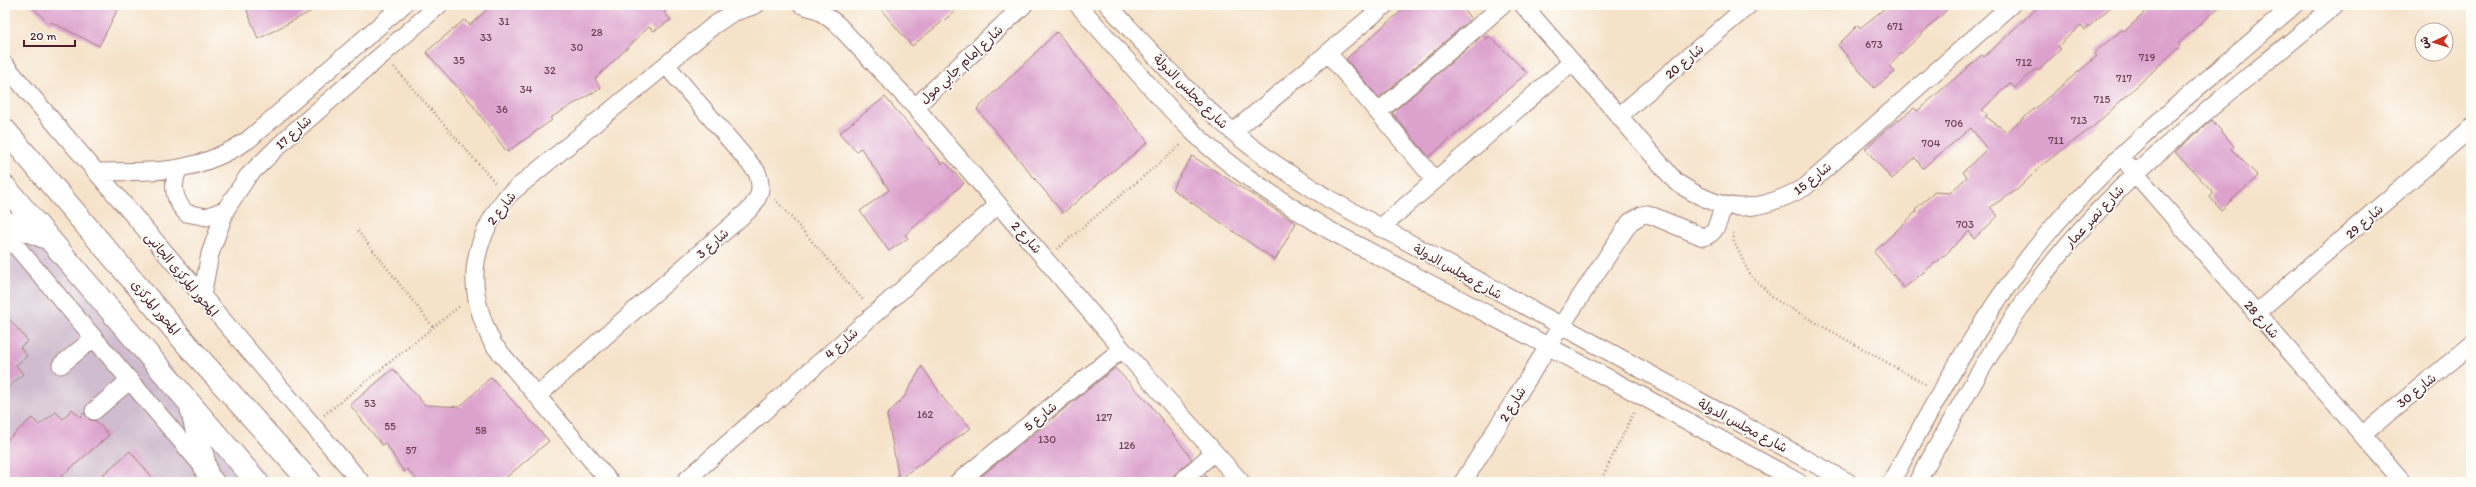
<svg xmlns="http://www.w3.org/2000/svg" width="2476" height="487" viewBox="0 0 2476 487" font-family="Itim,'Playpen Sans Arabic',sans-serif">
<rect width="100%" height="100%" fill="#fdfcf7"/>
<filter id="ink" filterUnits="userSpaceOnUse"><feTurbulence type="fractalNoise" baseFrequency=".025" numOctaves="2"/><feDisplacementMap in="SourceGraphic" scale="8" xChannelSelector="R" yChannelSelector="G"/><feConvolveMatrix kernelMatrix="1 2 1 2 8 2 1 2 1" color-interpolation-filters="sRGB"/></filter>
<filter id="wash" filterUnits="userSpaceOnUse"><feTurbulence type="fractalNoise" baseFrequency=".012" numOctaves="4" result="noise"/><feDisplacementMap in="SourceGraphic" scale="16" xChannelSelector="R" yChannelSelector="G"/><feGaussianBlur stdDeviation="0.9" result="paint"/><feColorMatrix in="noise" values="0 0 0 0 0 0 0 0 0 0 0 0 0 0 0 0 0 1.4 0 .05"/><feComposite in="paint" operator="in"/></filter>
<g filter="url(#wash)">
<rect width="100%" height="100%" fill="#f5e2c9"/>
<path fill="#cfbdcf" d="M5,174L99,286L272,482H5Z"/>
<g id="blocks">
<path fill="#dca1cd" d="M30,5H120L99,46L51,22L50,24Z
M245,5H323L258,39Z
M492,5H672L664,12L671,20L654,31L649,27L595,79L601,88L550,118L552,120L507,152L469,100L426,52L464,20L470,25Z
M877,5H963L912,46Z
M1408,5H1460L1471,19L1379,98L1346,59Z
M1889,5H1952L1889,65L1895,72L1874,88L1838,45L1858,25L1860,28Z
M2040,5H2113L2085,30L2081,25L2058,46L2061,49L2038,71L2036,69L2015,88L2010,83L1982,110L1988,114L1985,116L2007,132L2097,56L2094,53L2123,29L2125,31L2153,5H2222L2201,23L2178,44L2180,46L2094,126L2042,165L2017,190L1990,207L1998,216L1974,239L1969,231L1944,256L1904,288L1874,252L1917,211L1915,209L1935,192L1950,193L1967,177L1963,172L1987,149L1971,128L1923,168L1915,158L1892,179L1865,149L1888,128L1914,108L1917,111L1982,55L1984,57Z
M1057,32L1148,142L1063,213L977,109Z
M1483,35L1486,39L1490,36L1527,73L1429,157L1392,113Z
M885,97L942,164L945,162L964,183L905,235L908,238L889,251L860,211L889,190L861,148L856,151L839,133Z
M2212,120L2234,146L2231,149L2258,176L2221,210L2210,197L2214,193L2175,152Z
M1192,156L1296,223L1275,260L1172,189Z
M5,314L28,341L20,347L27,356L16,365L23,374L5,391Z
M922,366L946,402L971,428L899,479L887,415L905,396Z
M1115,368L1149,403L1192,459L1174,475L1171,482H974Z
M393,369L425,405L460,407L491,377L549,441L501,482H419L407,469L404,472L385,443L382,445L350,405Z
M72,409L80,417L84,413L90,420L96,421L109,435L55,482H5V442L32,418L39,425L56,412L63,419Z
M130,451L156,482H94Z
M1204,474L1210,482H1196Z"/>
</g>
</g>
<g filter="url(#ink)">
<use href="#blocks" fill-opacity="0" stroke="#a0807a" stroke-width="1"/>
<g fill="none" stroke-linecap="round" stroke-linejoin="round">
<g stroke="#a0807a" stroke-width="19">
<path id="minor" d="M802,5L818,10L837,24L915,107L1122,349L1241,482
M1078,5C1116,47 1153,93 1194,133C1233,171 1280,200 1327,229L1642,396L1798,482
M1108,5C1148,48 1187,93 1232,131C1262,157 1296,178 1329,199L1848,482
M1523,5L1676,182C1724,214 1754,215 1805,187L2011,5
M1328,53L1435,180
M5,65L361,482
M915,107L1024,5
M1378,112L1503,5
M1619,116L1749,5
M1233,132L1385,5
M2129,166L2403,482
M178,170C171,187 174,200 186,213L207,217L226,209
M96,172C156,171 195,175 248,140L403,5
M1380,228L1572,62
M5,233L216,482
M202,296L210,254L226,209L248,176L289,136L439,5
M2256,313L2471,128
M61,365L94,338
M537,396L750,209C760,197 763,188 757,172L666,65
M94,411L130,380
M2362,435L2471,345
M610,482L493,344C465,288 469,246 507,196L713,26L732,13L756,5
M684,482L998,205
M958,482L1122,349
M1181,482L1214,452
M1463,482L1561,326L1630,222L1642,215L1648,214L1703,237C1718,234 1719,218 1723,205
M1891,482C1938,396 1985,308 2048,233C2120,147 2211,78 2294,5
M1917,482C1963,402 2005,319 2065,248C2142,156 2244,83 2335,5"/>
</g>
<g stroke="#a0807a" stroke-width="24">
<path id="major" d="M5,130L190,348L310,482
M5,187L257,482
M5,222L47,238
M191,407L206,470"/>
</g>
<path stroke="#a0807a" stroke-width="2.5" stroke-dasharray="1 3" stroke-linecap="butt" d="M394,67L496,184
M775,199L864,301
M358,231L434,328
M1733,233L1734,242L1750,275L1776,300L1927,385
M1057,249L1182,144
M324,415L461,305
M1600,482L1635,410"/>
<use href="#minor" stroke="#fff" stroke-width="17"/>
<use href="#major" stroke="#fff" stroke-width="22"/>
</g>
</g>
<g text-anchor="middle" stroke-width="3.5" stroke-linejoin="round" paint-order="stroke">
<g font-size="11" fill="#6e4054">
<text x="504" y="25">31</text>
<text x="1895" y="30">671</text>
<text x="597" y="36">28</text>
<text x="486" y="41">33</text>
<text x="1874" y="48">673</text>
<text x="577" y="51">30</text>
<text x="2147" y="61">719</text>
<text x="459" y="64">35</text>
<text x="2024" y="66">712</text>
<text x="550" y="74">32</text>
<text x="2124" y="82">717</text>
<text x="526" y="93">34</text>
<text x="2102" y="103">715</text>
<text x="502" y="113">36</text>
<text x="2079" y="124">713</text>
<text x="1954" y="127">706</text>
<text x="2056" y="144">711</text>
<text x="1931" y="147">704</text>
<text x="1965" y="228">703</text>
<text x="370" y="407">53</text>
<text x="925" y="418">162</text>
<text x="1104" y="421">127</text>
<text x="390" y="430">55</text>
<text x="481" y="434">58</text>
<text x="1047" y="443">130</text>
<text x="1127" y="449">126</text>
<text x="411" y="454">57</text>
</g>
<g font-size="13" fill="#4a1f2b" stroke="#fdfcf7">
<text transform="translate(1684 61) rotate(-40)" y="5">شارع 20</text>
<text transform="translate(961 64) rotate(-43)" y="5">شارع إمام جابي مول</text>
<text transform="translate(1191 91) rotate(45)" y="5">شارع مجلس الدولة</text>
<text transform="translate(293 132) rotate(-42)" y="5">شارع 17</text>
<text transform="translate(1812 178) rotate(-38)" y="5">شارع 15</text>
<text transform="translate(501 208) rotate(-52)" y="5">شارع 2</text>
<text transform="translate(2094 216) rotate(-47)" y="5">شارع نصر عمار</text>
<text transform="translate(2364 221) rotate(-41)" y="5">شارع 29</text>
<text transform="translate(1027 237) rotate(48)" y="5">شارع 2</text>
<text transform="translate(712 243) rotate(-41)" y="5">شارع 3</text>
<text transform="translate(1458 271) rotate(29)" y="5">شارع مجلس الدولة</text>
<text transform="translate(182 274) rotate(50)" y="5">المحور المركزى الجانبى</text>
<text transform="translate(156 307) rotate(50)" y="5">المحور المركزى</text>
<text transform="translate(2262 319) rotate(49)" y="5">شارع 28</text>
<text transform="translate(841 343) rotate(-41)" y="5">شارع 4</text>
<text transform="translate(2416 390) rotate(-39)" y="5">شارع 30</text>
<text transform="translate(1512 404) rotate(-58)" y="5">شارع 2</text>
<text transform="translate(1040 416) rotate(-39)" y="5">شارع 5</text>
<text transform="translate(1743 425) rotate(28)" y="5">شارع مجلس الدولة</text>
</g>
</g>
<rect width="2476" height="487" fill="none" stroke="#fdfcf7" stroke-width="20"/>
<g transform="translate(2434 42) rotate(266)"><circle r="19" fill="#fdfcf7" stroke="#b5a4a5"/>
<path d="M0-3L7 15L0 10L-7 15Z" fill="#c8321e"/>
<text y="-6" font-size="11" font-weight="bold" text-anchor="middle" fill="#4a1f2b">ش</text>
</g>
<path d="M24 40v6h51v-6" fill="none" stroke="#4a1f2b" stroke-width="2"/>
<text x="30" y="40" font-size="12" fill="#4a1f2b" stroke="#fdfcf7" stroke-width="3" paint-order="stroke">20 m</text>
</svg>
